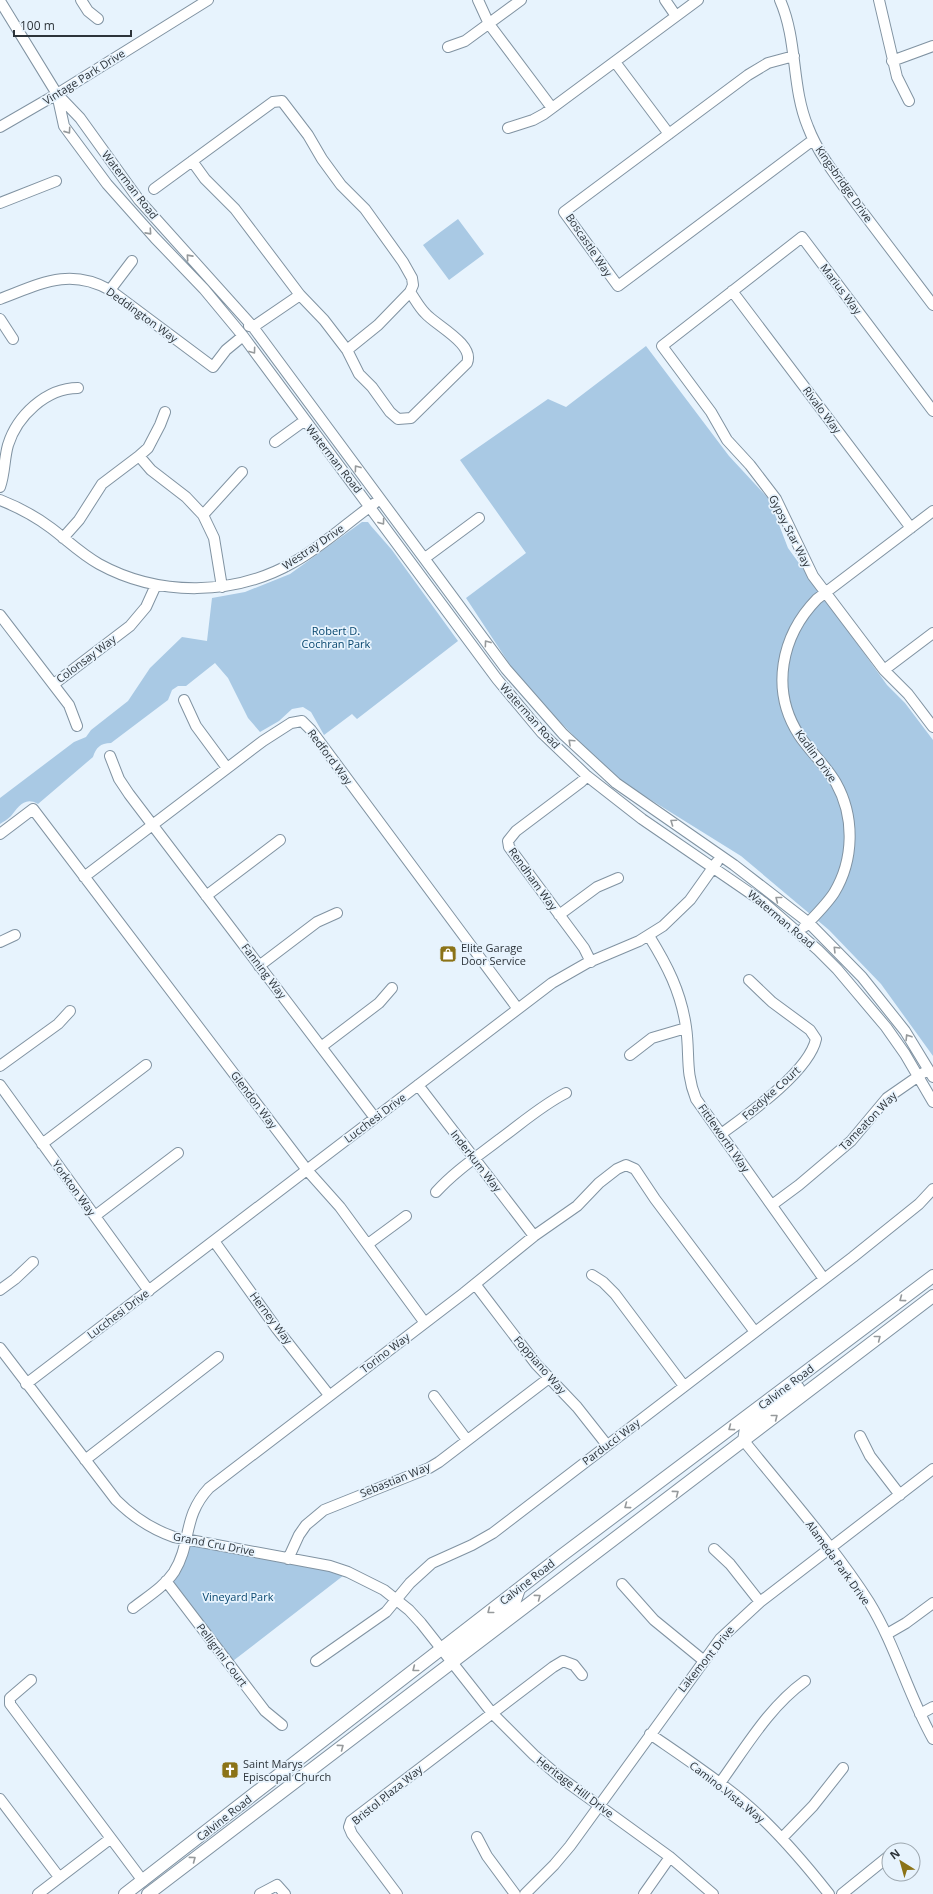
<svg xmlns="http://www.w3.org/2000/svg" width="933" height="1894" viewBox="0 0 933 1894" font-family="'Open Sans',sans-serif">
<rect width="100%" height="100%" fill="#e7f3fd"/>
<path fill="#a9c9e4" d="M458,219L484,254L449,280L423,245Z
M646,346L729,456L769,499L788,548L887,685L905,703L933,740V1056L881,984L829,930L741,856L614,777L522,683L466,598L526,553L460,460L548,399L566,407Z
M362,522H368L371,526L392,550L458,641L357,719L352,714L324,735L311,712L303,707L292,709L279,721L260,732L248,718L228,678L215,663L186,686H178L172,690L168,700L111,743C100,743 96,748 93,757L38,804C24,796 18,808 11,816C8,819 3,822 0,824V798L74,742L86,737L91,730L128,701L150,668L182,637L207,641L212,598L245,592L290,574Z
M186,1540L348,1572L229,1664L166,1581Z"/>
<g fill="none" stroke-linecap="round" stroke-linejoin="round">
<g stroke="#8193a2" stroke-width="12">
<path id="minor" d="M81,0L88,11L98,19
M478,0L489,24L552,108
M665,0L676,16
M780,0C798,41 791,86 808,127C819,156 840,181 858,206C883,239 908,272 933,305
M879,0L897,77L909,101
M0,1L57,94L80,118L139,200L253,327L506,669L563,734L616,783L734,865L809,923L862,977L905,1031L933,1077
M448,47L465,41L521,0
M794,56L768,63L748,75L564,212L618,286L813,140
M892,61L933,46
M615,62L669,134
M57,94L64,126L107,184L155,238L204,289L243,336L497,679L542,733L587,776L642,819L763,902L818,950L837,969L886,1027L905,1054L933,1102
M0,127L57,94L208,0
M508,128L533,120L544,114L698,0
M154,189L273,102L282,101L308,135L322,159L341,185L365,209L403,262L412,278L413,285L410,292C415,299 419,307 425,313C435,325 475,344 467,363L411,418L398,419L390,412L372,387L359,374L347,350L324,320L300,295L235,209L205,179L192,161
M0,203L56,181
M110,290L132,261
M732,291L911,528
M0,299C40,284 69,267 110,290L213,367L226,350L243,336
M0,319L13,339
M249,326L253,327L300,295
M347,350L378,325L410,292
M933,411L802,237L662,346L711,412L727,440L750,465L776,499L813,576L884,670L908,694L933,727
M275,442L304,421
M139,456L151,470L186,497L203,515L214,538L222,587
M0,487C5,473 4,459 8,445C17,416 46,388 78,388
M0,500C18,507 35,516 51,528C67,540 81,554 99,564C159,597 235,596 294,562C323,546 348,522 375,503
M203,515L242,472
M63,538L79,520L102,484L139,456L148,448L160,425L165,412
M425,558L479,518
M0,615L69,705L77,726
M884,670L933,633
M54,684L130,626L146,607L156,585
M184,700L196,726L227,768
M110,756L119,779L129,794L375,1118
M587,776L581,782L516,831L508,841L509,847L584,948L591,962
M0,834L33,809L307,1170L340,1207L425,1323
M84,877L263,741L291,723L302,721L311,730L518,1009
M206,896L280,840
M559,915L597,887L618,878
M804,927C815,916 826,905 834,893C854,860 855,817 836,783C826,765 810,752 799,735C770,690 781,636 817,599L933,511
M649,936C667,965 681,992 686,1027C690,1054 685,1072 696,1099L824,1279
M0,942L15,935
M259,966L317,922L337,913
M321,1047L379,1003L392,988
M630,1055L652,1038L686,1028
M0,1066L58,1024L70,1011
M0,1085L149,1291
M418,1085L534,1236
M721,1134C747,1115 809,1072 816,1039L810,1030L772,1002L749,980
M42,1144L146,1065
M436,1192C455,1171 478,1156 500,1139C522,1123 542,1105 566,1093
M772,1205L799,1185L851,1141L887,1098L923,1073
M95,1216L178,1153
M214,1241L277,1329L329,1395
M368,1244L406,1216
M592,1275L603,1282L615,1294L684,1386
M475,1284L536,1364L577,1407L607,1445
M0,1290L15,1279L33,1262
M0,1348L116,1500C133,1517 151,1529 174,1537L330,1566L348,1572L384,1590L409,1610L421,1623L492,1713L534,1755L561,1778L670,1857L713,1894
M26,1384L552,983L587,963L639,941L663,926L690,900L717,862
M434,1396L467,1440
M860,1436L870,1456L900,1495
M744,1441C785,1492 834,1547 869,1602C896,1646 908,1695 933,1739
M85,1460L218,1357
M714,1549L730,1564L760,1602
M288,1559L299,1535L306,1525L324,1510L429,1468L439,1462L549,1378
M166,1581L265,1711L282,1725
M622,1584L654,1620L703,1660
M133,1608C147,1597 164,1587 174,1572C192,1543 182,1517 209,1488L464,1293L534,1236L577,1206L599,1183L617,1169L626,1165L635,1169L655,1199L755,1332
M887,1634L906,1623L933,1603
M316,1661L386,1612L410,1583L432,1563L472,1545L493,1533L853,1257L919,1204L933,1189
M31,1680L10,1698V1704L143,1881
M920,1714L933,1707
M650,1734C682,1756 714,1777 744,1802C776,1829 803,1861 829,1894
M720,1783C746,1747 769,1707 805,1681
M0,1799L59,1877
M477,1837L487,1856L515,1894
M782,1838L813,1806L843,1768
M38,1894L110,1839
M260,1894L277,1885L285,1894
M397,1894L352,1834L349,1827L351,1821L553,1667L563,1661L574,1665L582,1675
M525,1894L554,1865L570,1846L720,1639L760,1602L933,1469
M644,1894L670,1857
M842,1894L889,1856"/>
</g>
<g stroke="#8193a2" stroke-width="14">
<path id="major" d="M744,1441L746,1428L798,1388
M452,1663L454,1651L513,1606L519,1589
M125,1894L561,1556L933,1276
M148,1894L933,1296"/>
</g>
<use href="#minor" stroke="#fff" stroke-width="10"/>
<use href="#major" stroke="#fff" stroke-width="12"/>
</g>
<defs><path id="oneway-chevron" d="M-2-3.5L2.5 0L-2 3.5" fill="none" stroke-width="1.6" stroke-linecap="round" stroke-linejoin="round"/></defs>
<g stroke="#969a9c">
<use href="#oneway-chevron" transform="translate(68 131) rotate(55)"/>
<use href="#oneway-chevron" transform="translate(149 232) rotate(48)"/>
<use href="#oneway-chevron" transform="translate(189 257) rotate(-132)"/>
<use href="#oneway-chevron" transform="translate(253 351) rotate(54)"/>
<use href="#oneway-chevron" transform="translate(357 468) rotate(-126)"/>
<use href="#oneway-chevron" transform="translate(382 522) rotate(54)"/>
<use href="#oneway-chevron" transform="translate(487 643) rotate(-126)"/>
<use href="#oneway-chevron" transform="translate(571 742) rotate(-137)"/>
<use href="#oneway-chevron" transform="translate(673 822) rotate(-145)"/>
<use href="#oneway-chevron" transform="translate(778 899) rotate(-142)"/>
<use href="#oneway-chevron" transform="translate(836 949) rotate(-135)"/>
<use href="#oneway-chevron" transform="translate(908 1037) rotate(-122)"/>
<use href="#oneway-chevron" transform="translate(902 1299) rotate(143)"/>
<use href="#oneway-chevron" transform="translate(878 1338) rotate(-38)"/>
<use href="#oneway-chevron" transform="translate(775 1417) rotate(-38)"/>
<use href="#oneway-chevron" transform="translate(731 1428) rotate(143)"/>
<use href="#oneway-chevron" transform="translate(676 1493) rotate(-37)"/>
<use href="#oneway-chevron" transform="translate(627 1506) rotate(143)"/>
<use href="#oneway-chevron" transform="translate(538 1597) rotate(-37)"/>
<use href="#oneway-chevron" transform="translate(490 1611) rotate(142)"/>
<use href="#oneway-chevron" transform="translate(415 1669) rotate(142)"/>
<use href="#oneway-chevron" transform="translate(341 1747) rotate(-37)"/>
<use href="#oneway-chevron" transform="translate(193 1859) rotate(-37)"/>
</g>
<defs>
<g id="shop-square" transform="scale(0.9)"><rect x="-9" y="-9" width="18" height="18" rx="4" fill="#8b7317" stroke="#e7f3fd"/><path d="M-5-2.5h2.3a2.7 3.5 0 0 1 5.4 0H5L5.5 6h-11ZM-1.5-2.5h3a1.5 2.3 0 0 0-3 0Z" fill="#fff"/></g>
<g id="church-square" transform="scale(0.9)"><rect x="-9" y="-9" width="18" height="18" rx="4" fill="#8b7317" stroke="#e7f3fd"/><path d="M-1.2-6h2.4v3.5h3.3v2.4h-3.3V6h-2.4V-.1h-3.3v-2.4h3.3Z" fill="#fff"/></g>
</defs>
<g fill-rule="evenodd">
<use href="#shop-square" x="448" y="954"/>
<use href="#church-square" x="230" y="1770"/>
</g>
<g text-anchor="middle" stroke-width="3.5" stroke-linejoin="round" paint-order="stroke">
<g font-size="11" fill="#2d343a" stroke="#e7f3fd">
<text transform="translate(84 77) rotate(-32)" y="4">Vintage Park Drive</text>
<text transform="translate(844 184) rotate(55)" y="4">Kingsbridge Drive</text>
<text transform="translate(130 185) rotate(52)" y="4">Waterman Road</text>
<text transform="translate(589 245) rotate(56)" y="4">Boscastle Way</text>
<text transform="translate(841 289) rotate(53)" y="4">Marius Way</text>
<text transform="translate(142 315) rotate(36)" y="4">Deddington Way</text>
<text transform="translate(822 410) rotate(53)" y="4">Rivalo Way</text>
<text transform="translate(334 459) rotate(52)" y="4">Waterman Road</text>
<text transform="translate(790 531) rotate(63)" y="4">Gypsy Star Way</text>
<text transform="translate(313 547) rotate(-34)" y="4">Westray Drive</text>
<text transform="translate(86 659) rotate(-37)" y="4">Colonsay Way</text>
<text transform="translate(530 716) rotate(48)" y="4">Waterman Road</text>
<text transform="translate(816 756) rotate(54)" y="4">Kadlin Drive</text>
<text transform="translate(330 757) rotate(53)" y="4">Redford Way</text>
<text transform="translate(533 879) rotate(54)" y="4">Rendham Way</text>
<text transform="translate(781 919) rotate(40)" y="4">Waterman Road</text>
<text transform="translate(264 971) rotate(53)" y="4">Fanning Way</text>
<text transform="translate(771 1093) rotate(-42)" y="4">Fosdyke Court</text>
<text transform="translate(254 1100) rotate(53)" y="4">Glendon Way</text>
<text transform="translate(375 1118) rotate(-37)" y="4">Lucchesi Drive</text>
<text transform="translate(868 1121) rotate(-46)" y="4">Tameaton Way</text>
<text transform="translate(724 1138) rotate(55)" y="4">Fittleworth Way</text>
<text transform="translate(476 1161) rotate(52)" y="4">Inderkum Way</text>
<text transform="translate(74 1188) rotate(54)" y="4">Yorkton Way</text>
<text transform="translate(118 1314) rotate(-37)" y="4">Lucchesi Drive</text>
<text transform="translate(271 1318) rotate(53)" y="4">Herney Way</text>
<text transform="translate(385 1353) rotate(-37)" y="4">Torino Way</text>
<text transform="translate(540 1365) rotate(49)" y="4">Foppiano Way</text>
<text transform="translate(786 1387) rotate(-37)" y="4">Calvine Road</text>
<text transform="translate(611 1442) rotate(-37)" y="4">Parducci Way</text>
<text transform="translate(395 1480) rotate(-22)" y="4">Sebastian Way</text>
<text transform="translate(214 1544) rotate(11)" y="4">Grand Cru Drive</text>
<text transform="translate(838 1563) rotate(54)" y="4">Alameda Park Drive</text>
<text transform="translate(527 1582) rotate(-38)" y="4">Calvine Road</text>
<text transform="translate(222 1655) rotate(53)" y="4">Pelligrini Court</text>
<text transform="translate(706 1659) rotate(-51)" y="4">Lakemont Drive</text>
<text transform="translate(575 1787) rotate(37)" y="4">Heritage Hill Drive</text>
<text transform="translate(727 1792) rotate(38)" y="4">Camino Vista Way</text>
<text transform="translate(387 1795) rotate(-39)" y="4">Bristol Plaza Way</text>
<text transform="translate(224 1818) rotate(-38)" y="4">Calvine Road</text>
</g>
<g font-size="11" fill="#07466e" stroke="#e7f3fd">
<text x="336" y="635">Robert D.<tspan x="336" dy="13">Cochran Park</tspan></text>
<text x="238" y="1601">Vineyard Park</text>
</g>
<g font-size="11" fill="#2d343a" stroke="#e7f3fd" text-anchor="start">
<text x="461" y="952">Elite Garage<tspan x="461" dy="13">Door Service</tspan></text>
<text x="243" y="1768">Saint Marys<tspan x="243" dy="13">Episcopal Church</tspan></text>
</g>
</g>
<g transform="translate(901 1862) rotate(323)"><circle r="19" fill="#e7f3fd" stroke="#9da7af"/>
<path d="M0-3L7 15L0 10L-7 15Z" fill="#8b7317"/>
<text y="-6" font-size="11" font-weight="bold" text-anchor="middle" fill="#2d343a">N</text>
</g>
<path d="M14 30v6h117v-6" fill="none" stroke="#2d343a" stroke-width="2"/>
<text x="20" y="30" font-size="12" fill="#2d343a" stroke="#e7f3fd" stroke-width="3" paint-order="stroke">100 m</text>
</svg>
